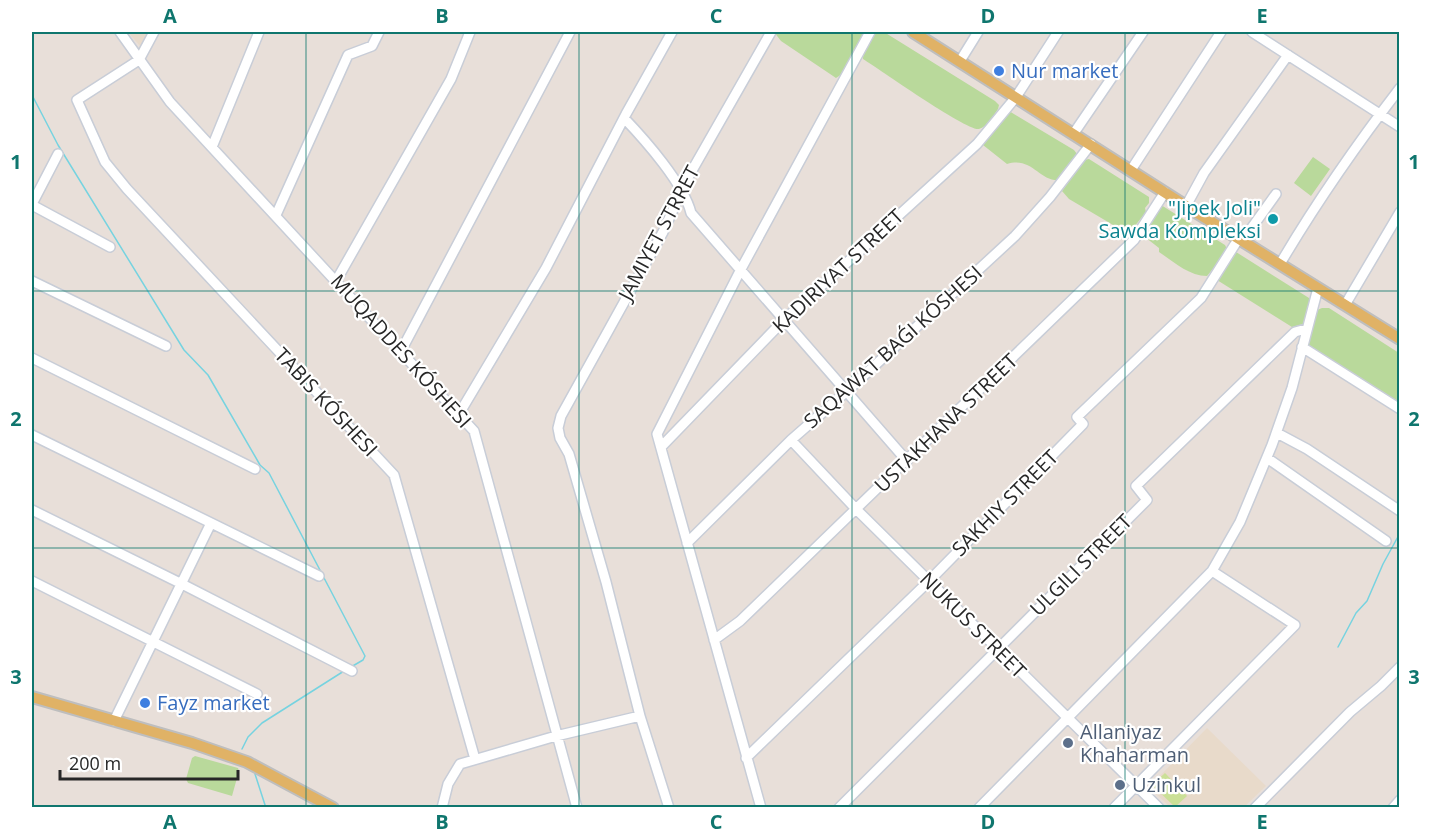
<svg xmlns="http://www.w3.org/2000/svg" width="1431" height="839" viewBox="0 0 1431 839" font-family="'Open Sans',sans-serif">
<rect width="100%" height="100%" fill="#e8dfd9"/>
<path fill="#e8daca" d="M128,32H147L143,45L141,47Z
M1207,728L1266,786L1243,808L1170,807L1149,787Z"/>
<path fill="#b9d99b" d="M774,32H864L842,74L836,78L781,41Z
M875,32H884L995,101L999,105L998,109C994,115 987,127 979,129C968,132 879,69 863,59C863,49 868,39 875,32Z
M1009,111L1074,150L1077,154L1076,158L1061,180C1039,183 1033,156 1007,164L983,145V140Z
M1313,157L1330,169L1311,196L1294,183Z
M1089,159L1149,197V203L1145,208L1146,212L1130,232H1125L1069,199L1062,191L1084,160Z
M1161,205L1225,245L1227,249L1226,253L1207,276C1189,276 1174,262 1159,252V248L1141,234Z
M1236,252L1309,298L1310,305L1304,324L1292,327L1217,280L1233,253Z
M1322,308H1329L1399,353V404L1307,347L1317,310Z
M195,756L238,768L239,771L232,796L188,783L186,779L192,758Z"/>
<path fill="#cbe097" d="M1165,773L1187,796L1175,807L1152,785Z"/>
<g fill="none" stroke-linecap="round" stroke-linejoin="round">
<path stroke="#76d3e0" stroke-width="1.5" d="M32,95L58,145L184,350L208,375L260,465L269,473L321,572
M323,576L365,656L363,660L351,667
M1338,647L1356,613L1367,601L1383,564L1400,533
M242,749L248,737L262,723L344,671
M255,774L266,808"/>
<g stroke="#c8cdd7" stroke-width="12">
<path id="minor" d="M120,32L170,102L474,431L577,808
M154,32L139,60L77,100L105,162L127,189L394,475L475,759
M1252,32L1400,127
M960,61L978,32
M624,118C645,140 684,184 691,213L907,461
M1074,133L1143,32
M212,147L259,32
M1131,170L1221,32
M32,204L58,154
M32,205L110,247
M1186,206L1204,173L1288,55
M276,215L348,55L372,46L379,32
M1243,240L1276,194
M1280,264C1316,203 1357,144 1400,88
M32,281L166,346
M336,281L451,79L470,32
M1345,305L1400,212
M1302,347L1400,409
M401,351L570,32
M32,358L255,469
M459,414L546,268L626,114L672,32
M1277,433L1307,449L1400,511
M32,435L319,576
M791,440L857,510L1159,808
M661,447L785,319L977,144L1016,97L1058,32
M1267,458L1386,541
M32,510L182,584L352,671
M687,543L791,440L847,391L1015,236L1050,197L1091,144
M32,581L257,694
M714,640L740,621L1134,240L1165,192
M114,721L211,523
M746,758L929,581L1083,424L1077,417L1201,298L1239,238
M442,808L448,784L460,764L556,736L640,716
M669,808L640,716L606,582L569,454L560,438L558,428L561,416L663,232L686,181L771,32
M761,808L657,434L741,269L870,32
M839,808L1147,500L1136,486L1295,332L1306,329
M979,808L1212,571L1240,522L1272,445L1292,388L1318,288
M1114,808L1295,625L1212,571
M1255,808L1350,712L1381,686L1400,667
M1393,808L1400,800"/>
</g>
<g stroke="#bebebe" stroke-width="14">
<path id="major" d="M913,32L1186,206L1400,339
M32,697L192,743L247,762L333,808"/>
</g>
<use href="#minor" stroke="#fff" stroke-width="9"/>
<use href="#major" stroke="#e0b266" stroke-width="10"/>
</g>
<path fill="none" stroke="#0f766e" stroke-width="1.5" stroke-opacity="0.55" d="M306,32V808M579,32V808M852,32V808M1125,32V808M32,291H1400M32,548H1400"/>
<g fill="#3f7fe0" stroke="#fff" stroke-width="2">
<circle cx="999" cy="71" r="6"/>
<circle cx="145" cy="703" r="6"/>
</g>
<circle fill="#0f9aa8" stroke="#fff" stroke-width="2" cx="1273" cy="219" r="6"/>
<g fill="#5c6f8a" stroke="#fff" stroke-width="2">
<circle cx="1068" cy="743" r="6"/>
<circle cx="1120" cy="785" r="6"/>
</g>
<g text-anchor="middle" stroke-width="4.5" stroke-linejoin="round" paint-order="stroke">
<g font-size="20" fill="#366cbe" stroke="#fff" text-anchor="start">
<text x="1011" y="78">Nur market</text>
<text x="157" y="710">Fayz market</text>
</g>
<g font-size="20" fill="#0d838f" stroke="#fff" text-anchor="end">
<text x="1261" y="215">"Jipek Joli"<tspan x="1261" dy="23">Sawda Kompleksi</tspan></text>
</g>
<g font-size="20" fill="#272727" stroke="#fff">
<text transform="translate(659 233) rotate(-62)" y="7">JAMIYET STRRET</text>
<text transform="translate(838 271) rotate(-43)" y="7">KADIRIYAT STREET</text>
<text transform="translate(893 347) rotate(-42)" y="7">SAQAWAT BAǴI KÓSHESI</text>
<text transform="translate(401 351) rotate(48)" y="7">MUQADDES KÓSHESI</text>
<text transform="translate(326 402) rotate(47)" y="7">TABIS KÓSHESI</text>
<text transform="translate(946 423) rotate(-44)" y="7">USTAKHANA STREET</text>
<text transform="translate(1005 503) rotate(-45)" y="7">SAKHIY STREET</text>
<text transform="translate(1081 565) rotate(-45)" y="7">ULGILI STREET</text>
<text transform="translate(973 625) rotate(45)" y="7">NUKUS STREET</text>
</g>
<g font-size="20" fill="#4e5e75" stroke="#fff" text-anchor="start">
<text x="1080" y="739">Allaniyaz<tspan x="1080" dy="23">Khaharman</tspan></text>
<text x="1132" y="792">Uzinkul</text>
</g>
</g>
<rect width="1431" height="839" fill="none" stroke="#ffffff" stroke-width="66"/>
<path d="M60 770v9h178v-9" fill="none" stroke="#272727" stroke-width="3"/>
<text x="69" y="770" font-size="18" fill="#272727" stroke="#ffffff" stroke-width="4.5" paint-order="stroke">200 m</text>
<rect x="33" y="33" width="1365" height="773" fill="none" stroke="#0f766e" stroke-width="2"/>
<g font-size="20" text-anchor="middle" font-weight="bold" fill="#0f766e">
<text x="170" y="23">A</text>
<text x="442" y="23">B</text>
<text x="716" y="23">C</text>
<text x="988" y="23">D</text>
<text x="1262" y="23">E</text>
<text x="16" y="169">1</text>
<text x="1414" y="169">1</text>
<text x="16" y="426">2</text>
<text x="1414" y="426">2</text>
<text x="16" y="684">3</text>
<text x="1414" y="684">3</text>
<text x="170" y="829">A</text>
<text x="442" y="829">B</text>
<text x="716" y="829">C</text>
<text x="988" y="829">D</text>
<text x="1262" y="829">E</text>
</g>
</svg>
